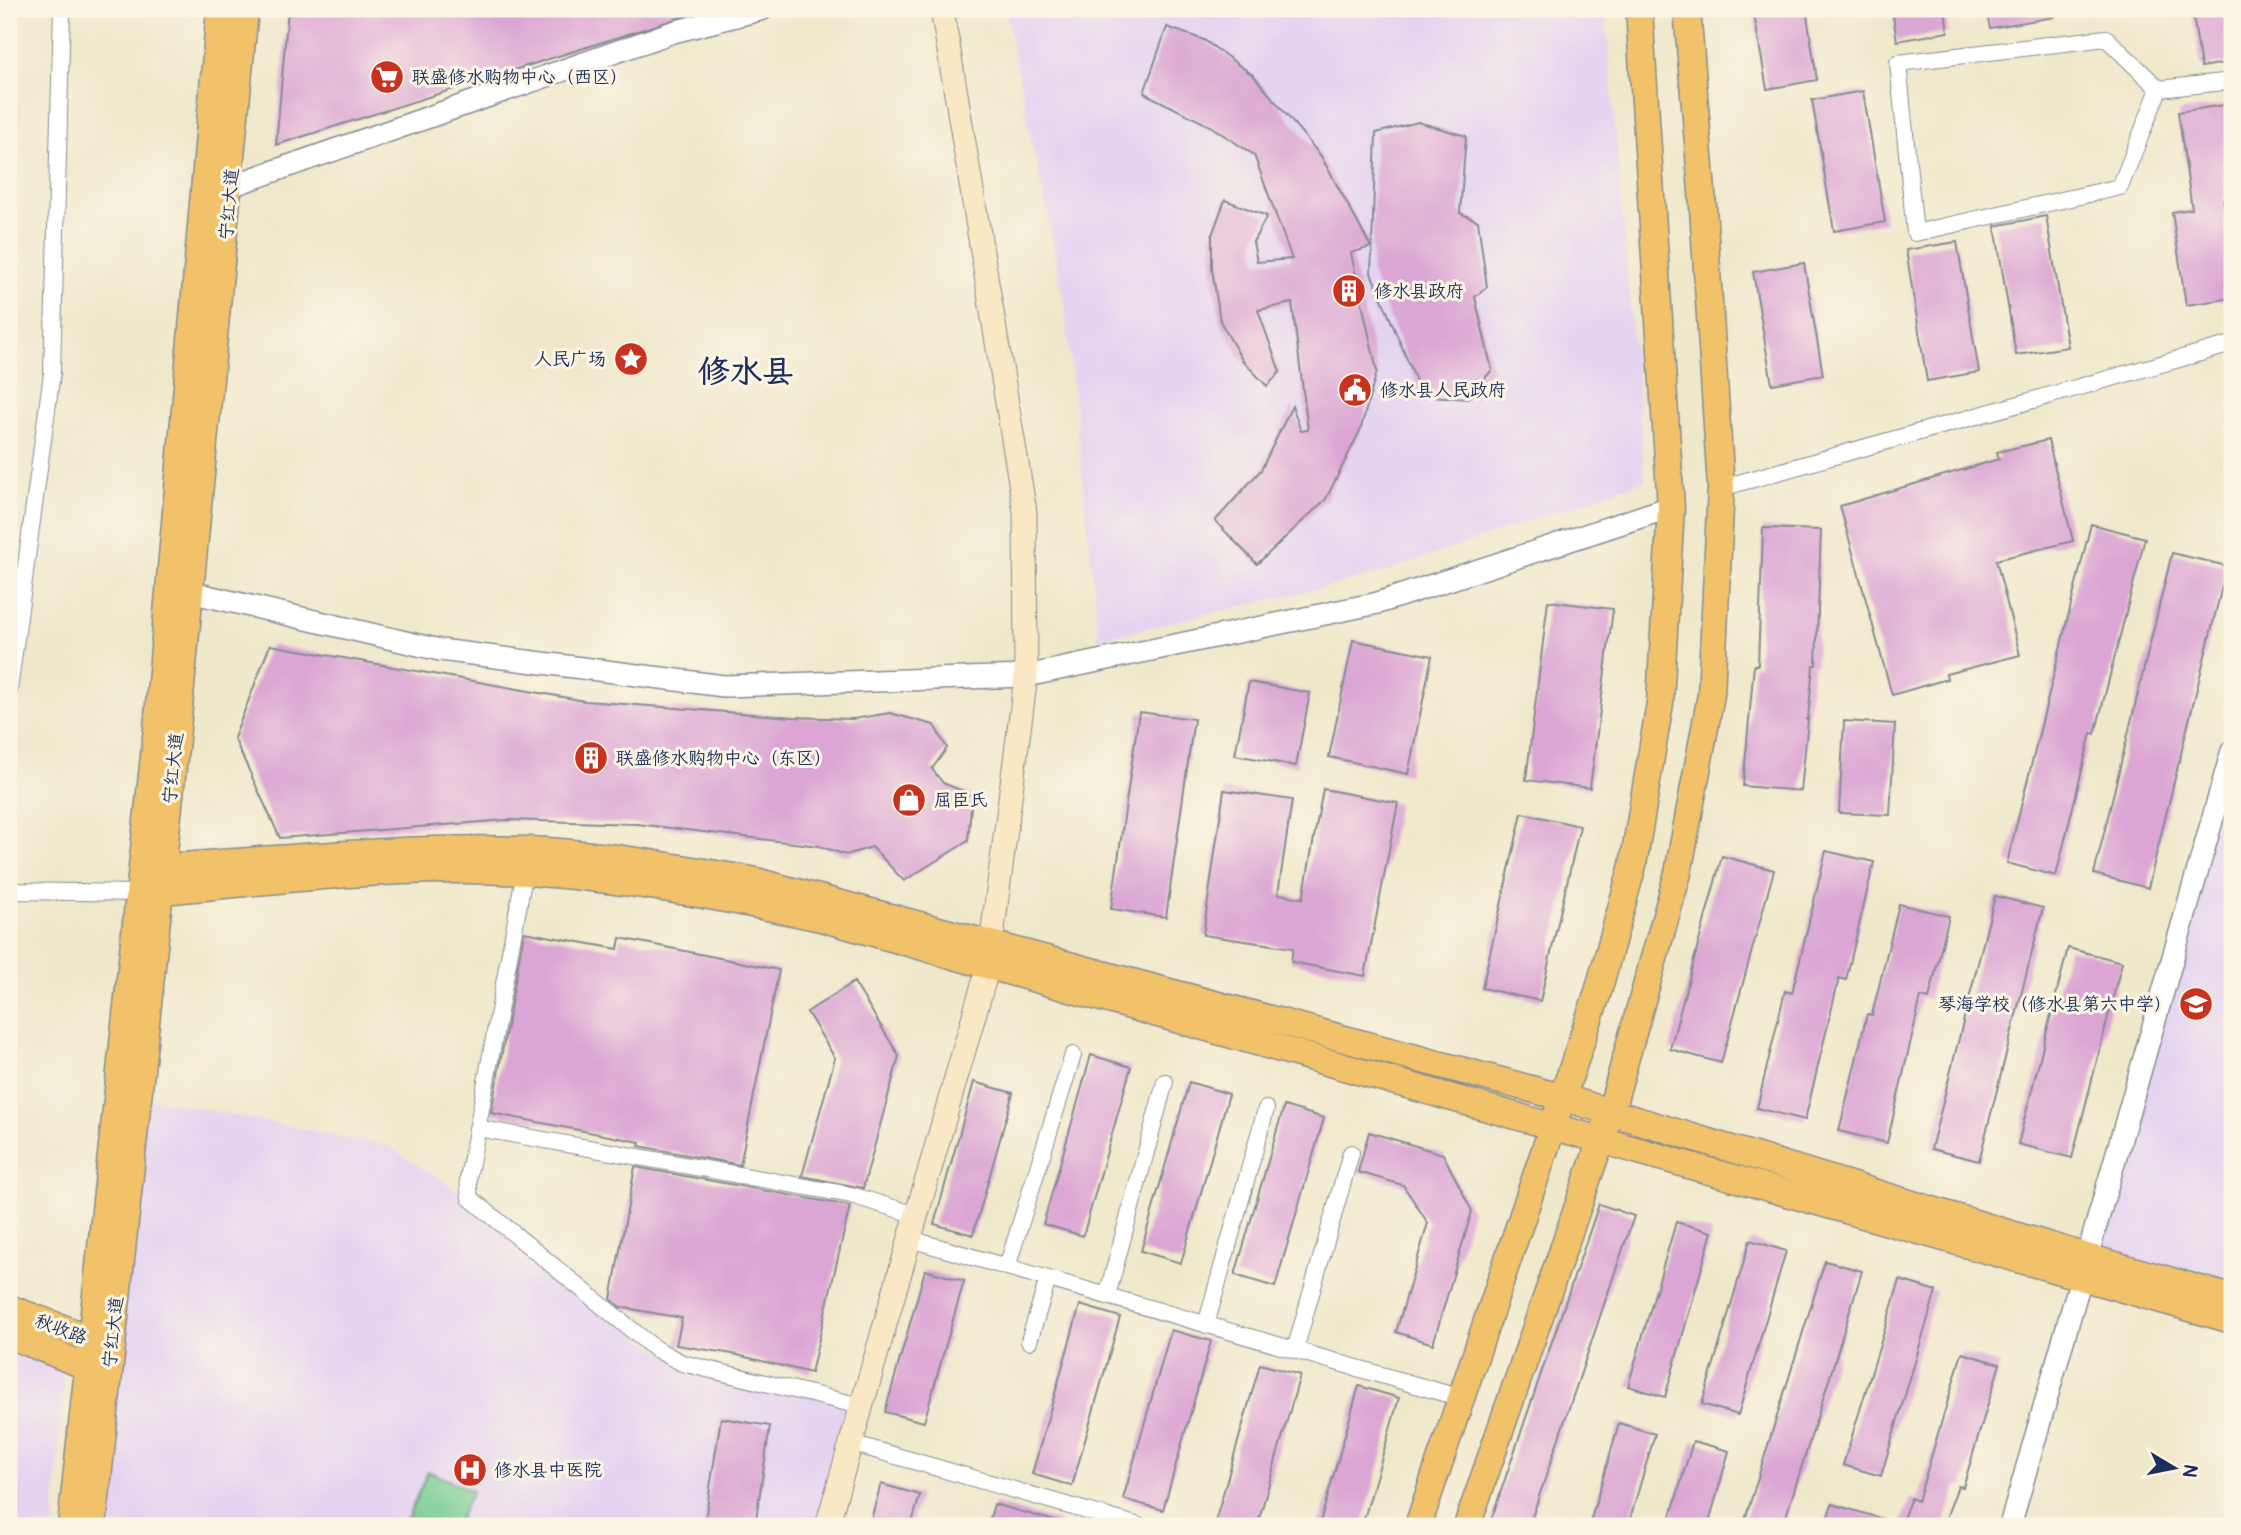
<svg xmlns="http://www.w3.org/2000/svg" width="2241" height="1535" viewBox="0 0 2241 1535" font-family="Pangolin,'LXGW WenKai TC',sans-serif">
<rect width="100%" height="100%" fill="#fcf5e5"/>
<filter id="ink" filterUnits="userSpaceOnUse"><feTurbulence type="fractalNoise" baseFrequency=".0143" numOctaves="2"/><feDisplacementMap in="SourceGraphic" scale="14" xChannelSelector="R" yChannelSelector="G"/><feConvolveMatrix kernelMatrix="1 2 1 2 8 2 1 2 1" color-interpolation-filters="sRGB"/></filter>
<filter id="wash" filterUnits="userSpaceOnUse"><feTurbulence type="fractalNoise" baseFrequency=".00686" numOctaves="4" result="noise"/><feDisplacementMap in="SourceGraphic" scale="28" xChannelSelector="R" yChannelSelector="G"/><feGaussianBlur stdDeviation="1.57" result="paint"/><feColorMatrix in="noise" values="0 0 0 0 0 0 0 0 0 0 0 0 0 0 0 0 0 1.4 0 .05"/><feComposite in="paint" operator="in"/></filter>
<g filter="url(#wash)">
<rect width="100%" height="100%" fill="#f0e8cb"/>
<path fill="#e4d3f1" d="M1005,9H1605L1645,480L1377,575L1099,639L1064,299Z
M2232,751V1298L2087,1257Z
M138,1096L387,1146L470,1198L654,1348L861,1406L827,1526H93Z
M9,1345L64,1367L54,1526H9Z"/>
<path fill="#74cc91" stroke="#487e78" stroke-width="2" d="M428,1471L472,1491L456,1526H404Z"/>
<g id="blocks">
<path fill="#dba5d4" d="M288,9H697L698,12L276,145Z
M1753,9H1806L1817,80L1767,89Z
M1892,9H1945L1948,32L1897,41Z
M1986,9H2053L2054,17L1990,28Z
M2192,9H2232V62L2201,67Z
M1167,27L1204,40L1254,76L1321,156L1371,247L1351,253L1377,371L1360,431L1326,499L1257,564L1215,521L1261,470L1292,406L1301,431L1308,430L1292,303L1258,310L1280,372L1267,386L1242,360L1220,321L1212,269V235L1225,200L1267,216L1253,242L1257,262L1292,259L1254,155L1210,126L1144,93Z
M1863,91L1885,222L1834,231L1812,100Z
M2230,104L2232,198L2223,199L2232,259V298L2186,305L2172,212L2192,209L2178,112Z
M1418,122L1466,136L1460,213L1478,221L1487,287L1475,297L1492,370L1467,399L1422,395L1371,273L1376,133Z
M2046,216L2068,347L2016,355L1995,226Z
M1957,242L1979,372L1927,381L1906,250Z
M1804,263L1823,375L1772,384L1753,272Z
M2048,440L2073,541L1996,560L2020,655L1946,674L1947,679L1892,695L1840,506L1999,459L1997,452Z
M2091,524L2145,538L2095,734L2091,733L2056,876L2007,863Z
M1763,528L1821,530L1816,665H1813L1808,719H1805L1808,720L1801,791L1743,786L1754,665H1758Z
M2172,553L2227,566L2148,888L2094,874Z
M1548,601L1613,609L1590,788L1526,780Z
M1353,640L1432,656L1408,774L1329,757Z
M270,645L585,701L793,717L853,719L890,713L934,725L947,748L932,769L943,783L972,795L968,841L904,881L872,847L846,855L819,846L637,824L507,820L280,838L234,738Z
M1249,682L1310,693L1296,766L1235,755Z
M1139,712L1194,719L1166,917L1111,909Z
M1844,721L1895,724L1890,815L1839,813Z
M1323,789L1398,803L1365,976L1291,962L1293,948L1203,935L1224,790L1292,800L1278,894L1303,898Z
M1522,813L1580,826L1540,1001L1482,988Z
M1826,851L1874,862L1846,980L1839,978L1805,1120L1757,1108L1785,991L1792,993Z
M1722,856L1774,870L1721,1063L1670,1049Z
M1995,896L2043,908L1979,1161L1931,1149Z
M1899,904L1949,916L1929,999L1921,997L1887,1143L1839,1131L1867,1014L1872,1015Z
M524,932L618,949L620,938L779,970L740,1165L639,1146L640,1142L491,1113Z
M2068,948L2122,962L2072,1158L2018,1144Z
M854,982L899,1056L863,1188L802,1176L835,1058L807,1012Z
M1091,1055L1131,1067L1083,1236L1043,1224Z
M974,1082L1013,1093L973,1235L934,1224Z
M1189,1082L1229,1094L1181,1263L1141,1251Z
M1284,1106L1324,1118L1275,1287L1235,1275Z
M1369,1132L1443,1154L1472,1211L1433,1344L1396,1332L1428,1223L1403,1185L1358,1172Z
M635,1167L850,1206L811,1373L733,1354L676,1345L682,1318L620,1307L611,1299Z
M1599,1204L1634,1216L1529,1526H1489Z
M1676,1222L1712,1232L1665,1397L1628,1386Z
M1750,1240L1786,1251L1738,1415L1702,1404Z
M1825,1261L1862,1271L1832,1370L1783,1526H1743Z
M925,1270L964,1281L924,1422L885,1412Z
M1900,1280L1936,1291L1881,1476L1843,1465Z
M1080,1305L1120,1317L1072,1486L1032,1474Z
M1171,1330L1211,1341L1163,1510L1123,1499Z
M1962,1353L2000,1364L1963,1487L1958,1486L1943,1526H1900L1911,1498L1918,1501Z
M1260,1364L1300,1375L1257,1526H1214Z
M1359,1386L1399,1398L1362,1526H1319Z
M721,1418L770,1426L755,1526H704Z
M1619,1423L1655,1434L1628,1526H1589Z
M1693,1441L1729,1451L1708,1526H1668Z
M881,1484L920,1495L911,1526H869Z
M994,1504L1058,1522L1057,1526H988Z
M1832,1504L1893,1522V1526H1825Z"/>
</g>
</g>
<g filter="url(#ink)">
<use href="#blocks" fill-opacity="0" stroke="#868c94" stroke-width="2"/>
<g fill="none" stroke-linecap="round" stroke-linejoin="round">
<g stroke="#868c94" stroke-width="18">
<path id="minor" d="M2106,38L2159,89L2120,187L1915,233L1898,63Z
M2159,89L2232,81
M1721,488L2232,344
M9,690L52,373L62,9
M526,865L468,1179L470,1198L654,1348L682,1363L861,1406
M9,891L140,893
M477,1128L851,1195L916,1215
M910,1239L1461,1398
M1007,1267L1073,1055
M1107,1296L1165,1082
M1206,1325L1266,1109
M1029,1341L1048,1279
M1295,1350L1351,1153
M851,1443L1139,1526"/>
</g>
<g stroke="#868c94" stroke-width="24">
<path id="tertiary" d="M231,186L673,32L763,9
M190,592L440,650L724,686L1026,676L1378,603L1671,507
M2010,1526L2232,751"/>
</g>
<g stroke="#868c94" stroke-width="25">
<path id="secondary" d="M827,1526L988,967L1026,676L1025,512L942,9"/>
</g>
<g stroke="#868c94" stroke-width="29">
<path id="primary" d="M142,869C272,860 401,846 530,850C605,853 679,868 752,880L1561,1097L2087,1257L2232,1298
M140,893C247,884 356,869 463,870C583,870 704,894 821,918L2232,1320
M9,1308L92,1339L104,1348
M9,1335L88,1367L103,1377
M71,1526L157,728L220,9
M93,1526L177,729L245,9
M1418,1526L1598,992L1633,865L1660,703L1671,507L1639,9
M1467,1526L1610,1114L1678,873L1711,695L1721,488L1702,192L1687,9"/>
</g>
<use href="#minor" stroke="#fff" stroke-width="16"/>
<use href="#tertiary" stroke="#fff" stroke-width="21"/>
<use href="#secondary" stroke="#fae7c3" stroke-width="23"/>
<use href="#primary" stroke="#f2c26a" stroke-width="26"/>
</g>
</g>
<defs>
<g id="supermarket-disc" transform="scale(1.75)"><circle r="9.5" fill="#c8321e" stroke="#fcf5e5"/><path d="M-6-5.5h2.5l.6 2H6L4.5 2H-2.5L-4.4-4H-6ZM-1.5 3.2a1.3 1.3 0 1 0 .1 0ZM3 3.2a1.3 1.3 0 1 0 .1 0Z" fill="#fff"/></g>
<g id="building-disc" transform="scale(1.75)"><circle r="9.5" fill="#c8321e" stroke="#fcf5e5"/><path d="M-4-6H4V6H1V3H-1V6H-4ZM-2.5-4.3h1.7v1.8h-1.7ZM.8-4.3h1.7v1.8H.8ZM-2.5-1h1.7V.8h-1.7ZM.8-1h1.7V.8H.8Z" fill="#fff"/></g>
<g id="sight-disc" transform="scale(1.75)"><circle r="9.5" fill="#c8321e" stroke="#fcf5e5"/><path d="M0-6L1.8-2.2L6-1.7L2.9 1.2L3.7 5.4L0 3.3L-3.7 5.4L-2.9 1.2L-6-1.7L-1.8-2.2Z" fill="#fff"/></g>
<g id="civic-disc" transform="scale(1.75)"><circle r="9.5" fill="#c8321e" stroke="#fcf5e5"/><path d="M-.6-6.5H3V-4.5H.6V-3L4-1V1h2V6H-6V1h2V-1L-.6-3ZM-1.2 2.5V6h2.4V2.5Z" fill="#fff"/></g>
<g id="shop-disc" transform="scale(1.75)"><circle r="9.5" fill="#c8321e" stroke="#fcf5e5"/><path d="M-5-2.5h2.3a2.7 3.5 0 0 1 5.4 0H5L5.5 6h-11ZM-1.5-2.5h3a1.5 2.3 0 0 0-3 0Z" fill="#fff"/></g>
<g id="school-disc" transform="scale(1.75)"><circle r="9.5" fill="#c8321e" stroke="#fcf5e5"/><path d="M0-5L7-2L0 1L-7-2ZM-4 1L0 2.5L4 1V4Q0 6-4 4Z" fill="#fff"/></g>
<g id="hospital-disc" transform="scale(1.75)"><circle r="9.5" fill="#c8321e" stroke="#fcf5e5"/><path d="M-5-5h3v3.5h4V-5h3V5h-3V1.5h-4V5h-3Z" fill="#fff"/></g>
</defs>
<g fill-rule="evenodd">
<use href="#supermarket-disc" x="387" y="77"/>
<use href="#building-disc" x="1349" y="291"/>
<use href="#sight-disc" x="631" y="359"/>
<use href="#civic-disc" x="1355" y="390"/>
<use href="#building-disc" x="591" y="758"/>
<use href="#shop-disc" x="909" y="800"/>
<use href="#school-disc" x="2196" y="1004"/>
<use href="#hospital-disc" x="470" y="1470"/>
</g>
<g text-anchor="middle" stroke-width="6" stroke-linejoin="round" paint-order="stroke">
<g font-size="18" fill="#1b2f5e" stroke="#fcf5e5" text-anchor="start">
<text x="412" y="83">联盛修水购物中心（西区）</text>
<text x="1374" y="297">修水县政府</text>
<text x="606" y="365" text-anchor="end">人民广场</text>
<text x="1380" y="396">修水县人民政府</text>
<text x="616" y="764">联盛修水购物中心（东区）</text>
<text x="934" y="806">屈臣氏</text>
<text x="2172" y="1010" text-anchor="end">琴海学校（修水县第六中学）</text>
<text x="494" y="1476">修水县中医院</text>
</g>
<g font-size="18" fill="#1b2f5e" stroke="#fcf5e5">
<text transform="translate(229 204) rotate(-85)" y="6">宁红大道</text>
<text transform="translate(173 768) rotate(-84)" y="6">宁红大道</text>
<text transform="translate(61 1329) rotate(21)" y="6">秋收路</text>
<text transform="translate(113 1332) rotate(-84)" y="6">宁红大道</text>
</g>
<g font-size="32" font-weight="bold" fill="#1b2f5e" stroke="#fcf5e5">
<text x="746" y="382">修水县</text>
</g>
</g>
<rect width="2241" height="1535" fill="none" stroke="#fcf5e5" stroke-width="35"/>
<g transform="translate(2174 1468) rotate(100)" stroke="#fcf5e5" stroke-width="5" paint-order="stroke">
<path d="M0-5L12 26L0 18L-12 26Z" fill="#1b2f5e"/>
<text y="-10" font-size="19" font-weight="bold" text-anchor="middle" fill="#1b2f5e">N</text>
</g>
</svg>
